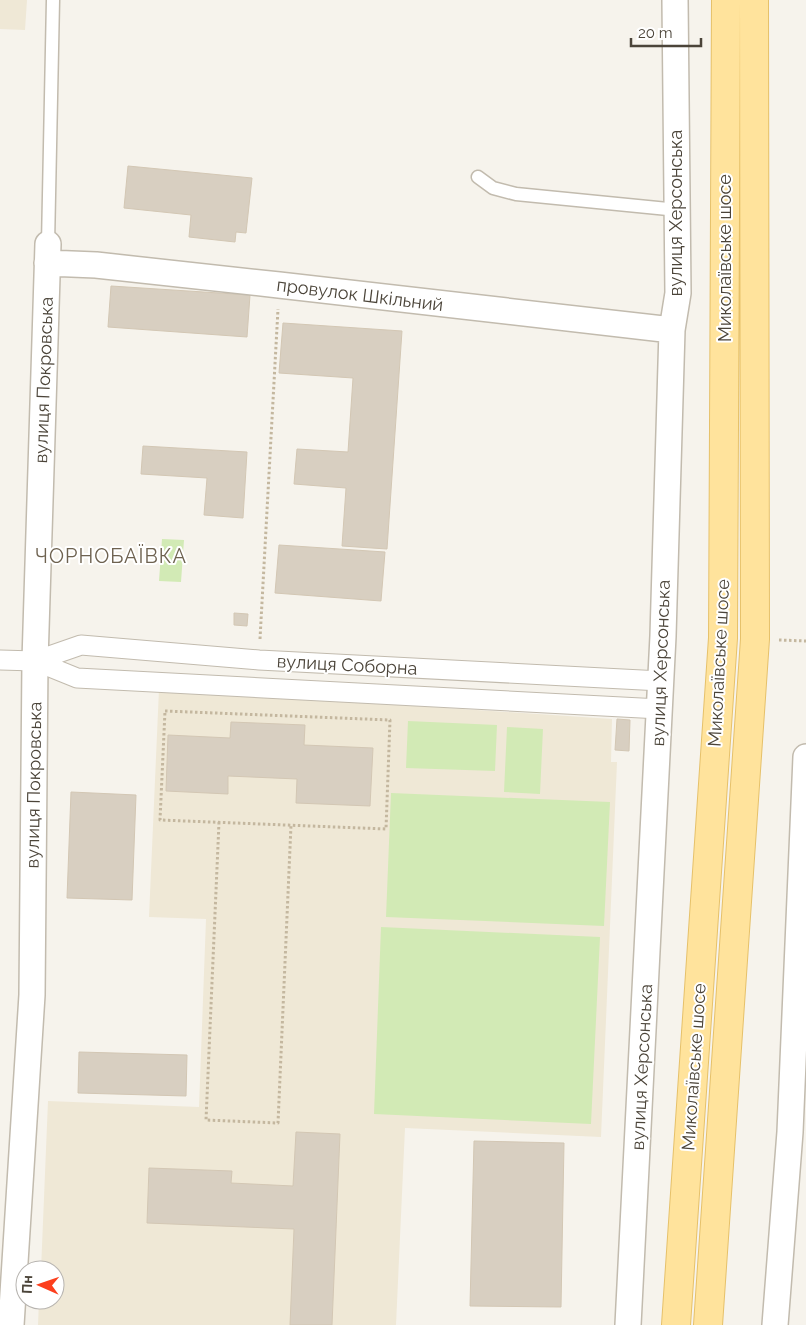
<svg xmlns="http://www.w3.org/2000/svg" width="806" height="1325" viewBox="0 0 806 1325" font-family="Raleway,sans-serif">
<rect width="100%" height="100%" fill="#f6f3ec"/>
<path fill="#efe8d6" d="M0,0H27L25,30L0,29Z
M159,689L612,719L611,762H617L601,1137L405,1128L396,1325H38L39,1300H55V1270H41L48,1101L199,1107L206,919L149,917Z"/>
<path fill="#d2eab5" d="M162,539L184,540L181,582L159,581Z
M408,721L497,725L495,771L406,768Z
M507,727L543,729L540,794L504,792Z
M391,793L610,802L604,926L386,917Z
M381,927L600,937L591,1124L374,1114Z"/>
<path fill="#d8cfc1" stroke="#d3c7b4" d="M128,166L252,178L246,233L236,232L235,242L189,237L191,215L124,208Z
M111,286L250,295L247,337L108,327Z
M283,323L402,331L387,549L342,546L346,488L294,484L297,449L348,452L353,378L279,373Z
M143,446L247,452L243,518L204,515L207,478L141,474Z
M279,545L385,552L381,601L275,593Z
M234,613L248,614L247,626L234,625Z
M617,719L630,720L629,751L615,750Z
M231,722L305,725L304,745L373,748L370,806L296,803L297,779L228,776V794L166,791L168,735L230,738Z
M71,792L136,795L132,900L67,898Z
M79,1052L187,1055L186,1096L78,1093Z
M296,1132L340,1134L332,1325H290L294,1229L147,1223L149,1168L232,1171L231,1183L293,1186Z
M474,1141L564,1143L561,1307L470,1306Z"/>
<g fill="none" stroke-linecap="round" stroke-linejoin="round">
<g stroke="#c2bbae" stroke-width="15">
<path id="service" d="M478,177L493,188L516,194L678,210
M48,244L53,0"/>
</g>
<g stroke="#c2bbae" stroke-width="21">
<path id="pedestrian" d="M0,660L35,661L81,645L259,660L661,681
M35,661L77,678L660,709"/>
</g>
<g stroke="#c2bbae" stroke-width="28">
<path id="minor" d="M47,263L96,265L279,285L672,330
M11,1325L32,995L35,661L48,244
M628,1325L663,636L672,330L678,293L675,0
M775,1325L790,1132L806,757"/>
</g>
<g stroke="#e6c16a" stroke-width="30">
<path id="primary" d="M676,1325L723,638L726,0
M708,1325L755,639L754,0"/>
</g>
<path stroke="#c4b79f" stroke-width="3" stroke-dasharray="2.5 2.5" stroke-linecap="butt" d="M260,639L278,309
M779,640L806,641
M165,711L390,720L386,829L160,820Z
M219,822L206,1120L278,1123L291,825"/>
<use href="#service" stroke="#fff" stroke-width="12"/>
<use href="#pedestrian" stroke="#fff" stroke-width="19"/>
<use href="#minor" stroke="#fff" stroke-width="25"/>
<use href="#primary" stroke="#ffe39c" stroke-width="28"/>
</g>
<g text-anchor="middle" stroke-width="4" stroke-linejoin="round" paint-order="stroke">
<g font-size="18" fill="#4b4439" stroke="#fff">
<text transform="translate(676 213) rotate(-90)" y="6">вулиця Херсонська</text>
<text transform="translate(725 258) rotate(-90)" y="6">Миколаївське шосе</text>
<text transform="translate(360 295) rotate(7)" y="6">провулок Шкільний</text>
<text transform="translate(44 380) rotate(-88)" y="6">вулиця Покровська</text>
<text transform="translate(661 663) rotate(-88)" y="6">вулиця Херсонська</text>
<text transform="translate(719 663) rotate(-87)" y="6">Миколаївське шосе</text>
<text transform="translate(347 665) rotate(3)" y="6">вулиця Соборна</text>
<text transform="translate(34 785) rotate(-89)" y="6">вулиця Покровська</text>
<text transform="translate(642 1067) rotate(-87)" y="6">вулиця Херсонська</text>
<text transform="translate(694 1067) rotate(-86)" y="6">Миколаївське шосе</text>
</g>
<g font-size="20" letter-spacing="1" fill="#6e6250" stroke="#fff">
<text x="111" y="563">ЧОРНОБАЇВКА</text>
</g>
</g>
<g transform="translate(40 1285) rotate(272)"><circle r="24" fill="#ffffff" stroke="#b7b4b0"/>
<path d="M0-4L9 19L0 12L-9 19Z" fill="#fc3f1d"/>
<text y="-8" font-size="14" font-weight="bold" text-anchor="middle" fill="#4b4439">Пн</text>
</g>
<path d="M631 38v8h70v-8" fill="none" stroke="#4b4439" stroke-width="2.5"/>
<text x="638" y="38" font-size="15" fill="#4b4439" stroke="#ffffff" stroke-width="4" paint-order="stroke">20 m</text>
</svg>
